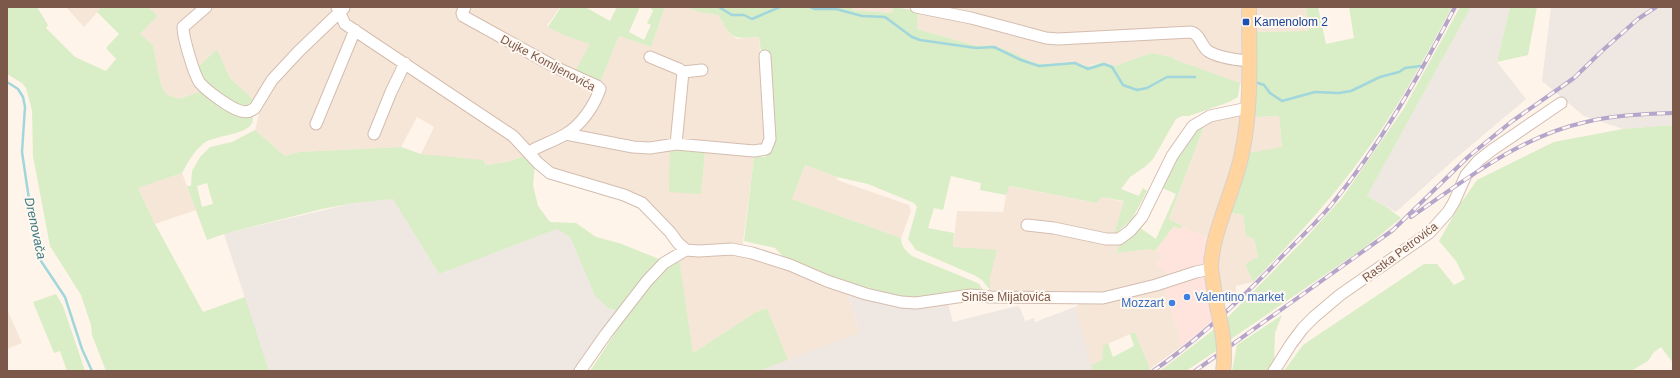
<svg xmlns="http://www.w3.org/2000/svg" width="1680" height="378" viewBox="0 0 1680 378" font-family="Arial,sans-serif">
<rect width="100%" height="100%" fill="#fef4e9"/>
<path fill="#f6e6d7" d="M66,7H102L84,27Z
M148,7H203L180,30L199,92L179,99L166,94L161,85L153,45L140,34L158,16Z
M211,7H333L335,10L256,102L230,78L217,49L198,67L187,30Z
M347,7H463L460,12L596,87L583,117L532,149L344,17Z
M467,7H560L547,26L563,35L591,44L575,71L465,16Z
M665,7H686L699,12L718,15L729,33L737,39L759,37L766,139L763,146L683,140L681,138L688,75H705L704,67L677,73L679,76L673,133L669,141L647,145L573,134L599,85L619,36L651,47Z
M852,7H893L892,13L852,10Z
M933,7H1237L1248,13V58L1213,50L1197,31L1062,37Z
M1251,7H1306L1308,31L1256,32Z
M918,11L1046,40L1190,35L1207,52L1247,63V86L1176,60L1172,57L1151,53L1115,66L1102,62L1087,66L1076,62L1042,64L1032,62L1014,53L991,45L977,46L917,29Z
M334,24H339L356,36L406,64L511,136L526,155L508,162L484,165L421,154L434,127L417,117L401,147L299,152L285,156L255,130L261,107L278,77Z
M1237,113L1245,118L1211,240L1169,220L1206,121Z
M1279,116L1282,148L1248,153L1250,117Z
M560,137L670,149L701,194L705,152L754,156L742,250H699L681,242L650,205L562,176L533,152Z
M805,165L837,177V180L909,205L911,211L901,238L792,199Z
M182,173L196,210L155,224L138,188Z
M1008,186L1097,203L1102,197L1125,202L1114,235L1120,244L1116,253L1150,249L1155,251L1162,256L1156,264L1174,278L1115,294L990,293V277L953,247L957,211L1003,212Z
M1227,213L1243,215L1246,236L1254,239L1258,258L1245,264L1253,282L1236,286V293L1216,294L1215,279Z
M691,254H739L849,290L848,295L860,333L788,360L767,308L756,312L693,353L679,259Z
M1164,286L1182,346L1150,369L1135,332L1103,346L1102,360L1091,365L1075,307L1085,300Z
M7,309L22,343L7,349Z"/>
<path fill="#fee4dd" d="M1174,226L1180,229L1182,226L1211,240L1205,261L1199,266L1174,278L1156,264L1162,256L1155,251Z
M1201,276L1209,281L1215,319L1182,346L1164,286Z"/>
<path fill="#efe7e2" d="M1471,7H1510L1497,62L1526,99L1456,158L1396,212L1367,196Z
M1551,7H1673V125L1623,129L1584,116L1542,81Z
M393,199L439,274L557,229L570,237L595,296L608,308L617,311L574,371H269L224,234L354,203Z
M848,295L896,304L921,307L948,304L953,322L1017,306L1020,308L1025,321L1034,318L1035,322L1075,307L1093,371H759L860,333Z"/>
<path fill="#d9edc6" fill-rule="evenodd" d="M7,7H37L48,25L46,28L75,57L106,71L116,59L106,48L119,34L97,12L102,7H148L158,16L140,34L153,45L161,85L166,94L179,99L199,92L197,85L253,114C253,117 253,121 252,123C247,135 215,135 204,143C194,151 188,162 182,173L138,188L155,224L203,312L245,297L269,371H106L92,335L91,325L81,295L50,246L33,156L32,110L26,88L22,83L7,74Z
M561,7H585L610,21L617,7H640L629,32L644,40L651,25L647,23L653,11L650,7H665L651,47L619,36L599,85L575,71L590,44L563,35L548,27Z
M686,7H852V10L892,13L893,7L918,11L917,29L977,46L991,45L1014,53L1032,62L1042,64L1076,62L1080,65L1091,66L1102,62L1115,66L1151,53L1172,57L1176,60L1240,83L1238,97L1229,102L1189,116H1182L1176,119L1153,159L1146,166L1130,177L1121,189L1139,196L1143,188L1147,191L1132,219L1114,235L1124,201L1102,197L1097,203L1009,186L1006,195L980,190L981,183L951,176L943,210L934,208L928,228L954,233L953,247L997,250L990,277V290L982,280L976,276L916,250L908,239L917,207L914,203L868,184L837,177L805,165L792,199L901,238C901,246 906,251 912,256L973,281L979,284L985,293L917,300L874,292L788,262L775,248L744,241L754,156L765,157L770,149L768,52H761L759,37C730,39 733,39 718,15L699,12Z
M1306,7H1318L1326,44L1354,38L1349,7H1452C1424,60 1395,113 1359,161C1327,204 1290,244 1253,282L1245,264L1258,257L1254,239L1246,236L1243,215L1231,213L1245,169L1248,153L1282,147L1279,116L1253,117L1256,32L1308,31Z
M1460,7H1471L1367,196L1388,208L1401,218L1364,248L1231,339L1226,319L1303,241L1342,198L1403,110Z
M1510,7H1537L1528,55L1497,62Z
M217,49L230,78L256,102L252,108L240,106L227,100L204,82L198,67Z
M1206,121L1169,219L1182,226L1180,229L1174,226L1155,251L1150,249L1116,253L1120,244L1131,234H1135L1138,232L1139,227L1156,239L1176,194L1160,187L1191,133Z
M1673,125V363L1661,347L1654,352L1648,361L1631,371H1284L1303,345L1424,264H1437L1454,285L1465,279L1456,261L1439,241L1461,203L1477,180L1554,142L1623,129Z
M255,130L285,156L299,152L401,147L421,154L483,160L485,165L508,162L526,155L535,165L533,185L538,206L550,222L576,223L596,237L619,243L664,261L617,311L608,308L595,296L570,237L557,229L439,274L393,199L354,203L322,209L224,234L207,240L187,186H191L192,171L200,157L210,147L232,142ZM207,183L213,204L202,207L197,186Z
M670,149H678L705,152L701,194L669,192Z
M679,258L693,353L756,312L767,308L788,360L759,371H590C617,332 641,288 679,258Z
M56,294L63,306L85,371H67L60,351L54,353L33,302Z
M1282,315L1275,333L1274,363L1269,371H1232L1237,345Z
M1216,328L1219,349L1186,371H1160Z
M1135,332L1150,369L1147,371H1093L1091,365L1102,360L1103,346L1108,343L1113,357L1134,346L1130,334Z"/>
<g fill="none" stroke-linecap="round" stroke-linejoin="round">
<path stroke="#a1d7dc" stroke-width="2.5" d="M719,7L732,15H744L752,19L780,7
M810,7L814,9H836L862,16L885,17L912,37L920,40L976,48L994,47L1021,60L1039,66L1075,63L1088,69L1104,64L1112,67L1123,85L1137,90L1147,88L1167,77H1195
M7,82L18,89L23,97L25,107L22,152L33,226L41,261L65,297L82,349L92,371
M1258,83L1264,85L1270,93L1282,101L1315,92L1339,93L1351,91L1380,77L1399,72L1405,68L1421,66"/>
<g stroke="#d4bdb0" stroke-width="13">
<path id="minor" d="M206,7L183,27C183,37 194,75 200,83C207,91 231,109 241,111C246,113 251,111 255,108L272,80L299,51L344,8
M337,7L345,24L513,136L538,163L550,173L624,195L642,203L670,232L678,243L686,250L699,251L732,249L752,253L790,265L827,281L866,294L901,302L916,303L971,295L991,297L1103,298L1156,285L1196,272L1211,269
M465,7L462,13L463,16L557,68L597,86L600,89C594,106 582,124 566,134C554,141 541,145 529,152
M916,7L971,18L1046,38L1058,39L1191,32C1200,34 1201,46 1208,51C1217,57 1238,60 1249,61
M683,72L702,70
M316,124L355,30
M374,134L391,92L405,63
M566,134L633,147L650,148L676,144L683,72L679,69L650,57
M676,144L754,151L766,149L770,139L765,56
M1027,225L1054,228L1106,239H1119L1130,231L1142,217L1172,156L1193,126L1210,116L1248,108
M580,371L606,334L647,281L664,263L686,250
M1274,371L1291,344L1303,328L1314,317L1340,295L1429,233L1448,212L1454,202L1466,175L1478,161L1492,150L1561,103"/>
</g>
<g stroke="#dad0cc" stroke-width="16">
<path id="major" d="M1215,296C1214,287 1212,277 1211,268C1211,234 1235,189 1242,153C1252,106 1249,55 1249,7"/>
</g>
<use href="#minor" stroke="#fff" stroke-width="11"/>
<use href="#major" stroke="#ffd49f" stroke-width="14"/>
<g stroke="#b6a5ca" stroke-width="4">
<path id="rail" d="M1411,217C1465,180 1521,136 1586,122C1614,115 1644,114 1673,113
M1153,371C1197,341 1236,304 1273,266C1292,245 1314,226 1332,204C1381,144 1419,76 1455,7
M1195,371L1393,230L1468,157L1511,122L1574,78L1603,50L1638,19L1656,7"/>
</g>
<use href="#rail" stroke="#fff8f1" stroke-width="2.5" stroke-dasharray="8" stroke-linecap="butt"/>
<g stroke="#dad0cc" stroke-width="16" stroke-linecap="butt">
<path id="major-bridge" d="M1215,296C1220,321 1227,346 1223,371"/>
</g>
<use href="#major-bridge" stroke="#ffd49f" stroke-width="14"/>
</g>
<rect fill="#1a4fb4" stroke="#fff8f1" stroke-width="1.5" x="1242" y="18" width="8" height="8" rx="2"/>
<g fill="#3f7fe0" stroke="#fff8f1" stroke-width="1.5">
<circle cx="1187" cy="297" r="4"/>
<circle cx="1172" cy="303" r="4"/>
</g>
<g text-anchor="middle" stroke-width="4" stroke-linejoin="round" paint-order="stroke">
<g font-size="12" fill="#164399" stroke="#fff8f1" text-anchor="start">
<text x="1254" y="26">Kamenolom 2</text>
</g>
<g font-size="12" fill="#7b584a" stroke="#fff8f1">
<text transform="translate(548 63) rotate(28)" y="4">Dujke Komljenovića</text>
<text transform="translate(1400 252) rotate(-37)" y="4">Rastka Petrovića</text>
<text x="1006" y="301">Siniše Mijatovića</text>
</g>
<g font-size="12" fill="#366cbe" stroke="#fff8f1" text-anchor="start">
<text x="1195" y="301">Valentino market</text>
<text x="1164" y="307" text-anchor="end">Mozzart</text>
</g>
<g font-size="13" font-style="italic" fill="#3c7a81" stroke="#fff8f1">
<text transform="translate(36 228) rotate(78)" y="5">Drenovača</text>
</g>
</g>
<rect width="1680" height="378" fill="none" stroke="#7b584a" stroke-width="16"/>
</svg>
